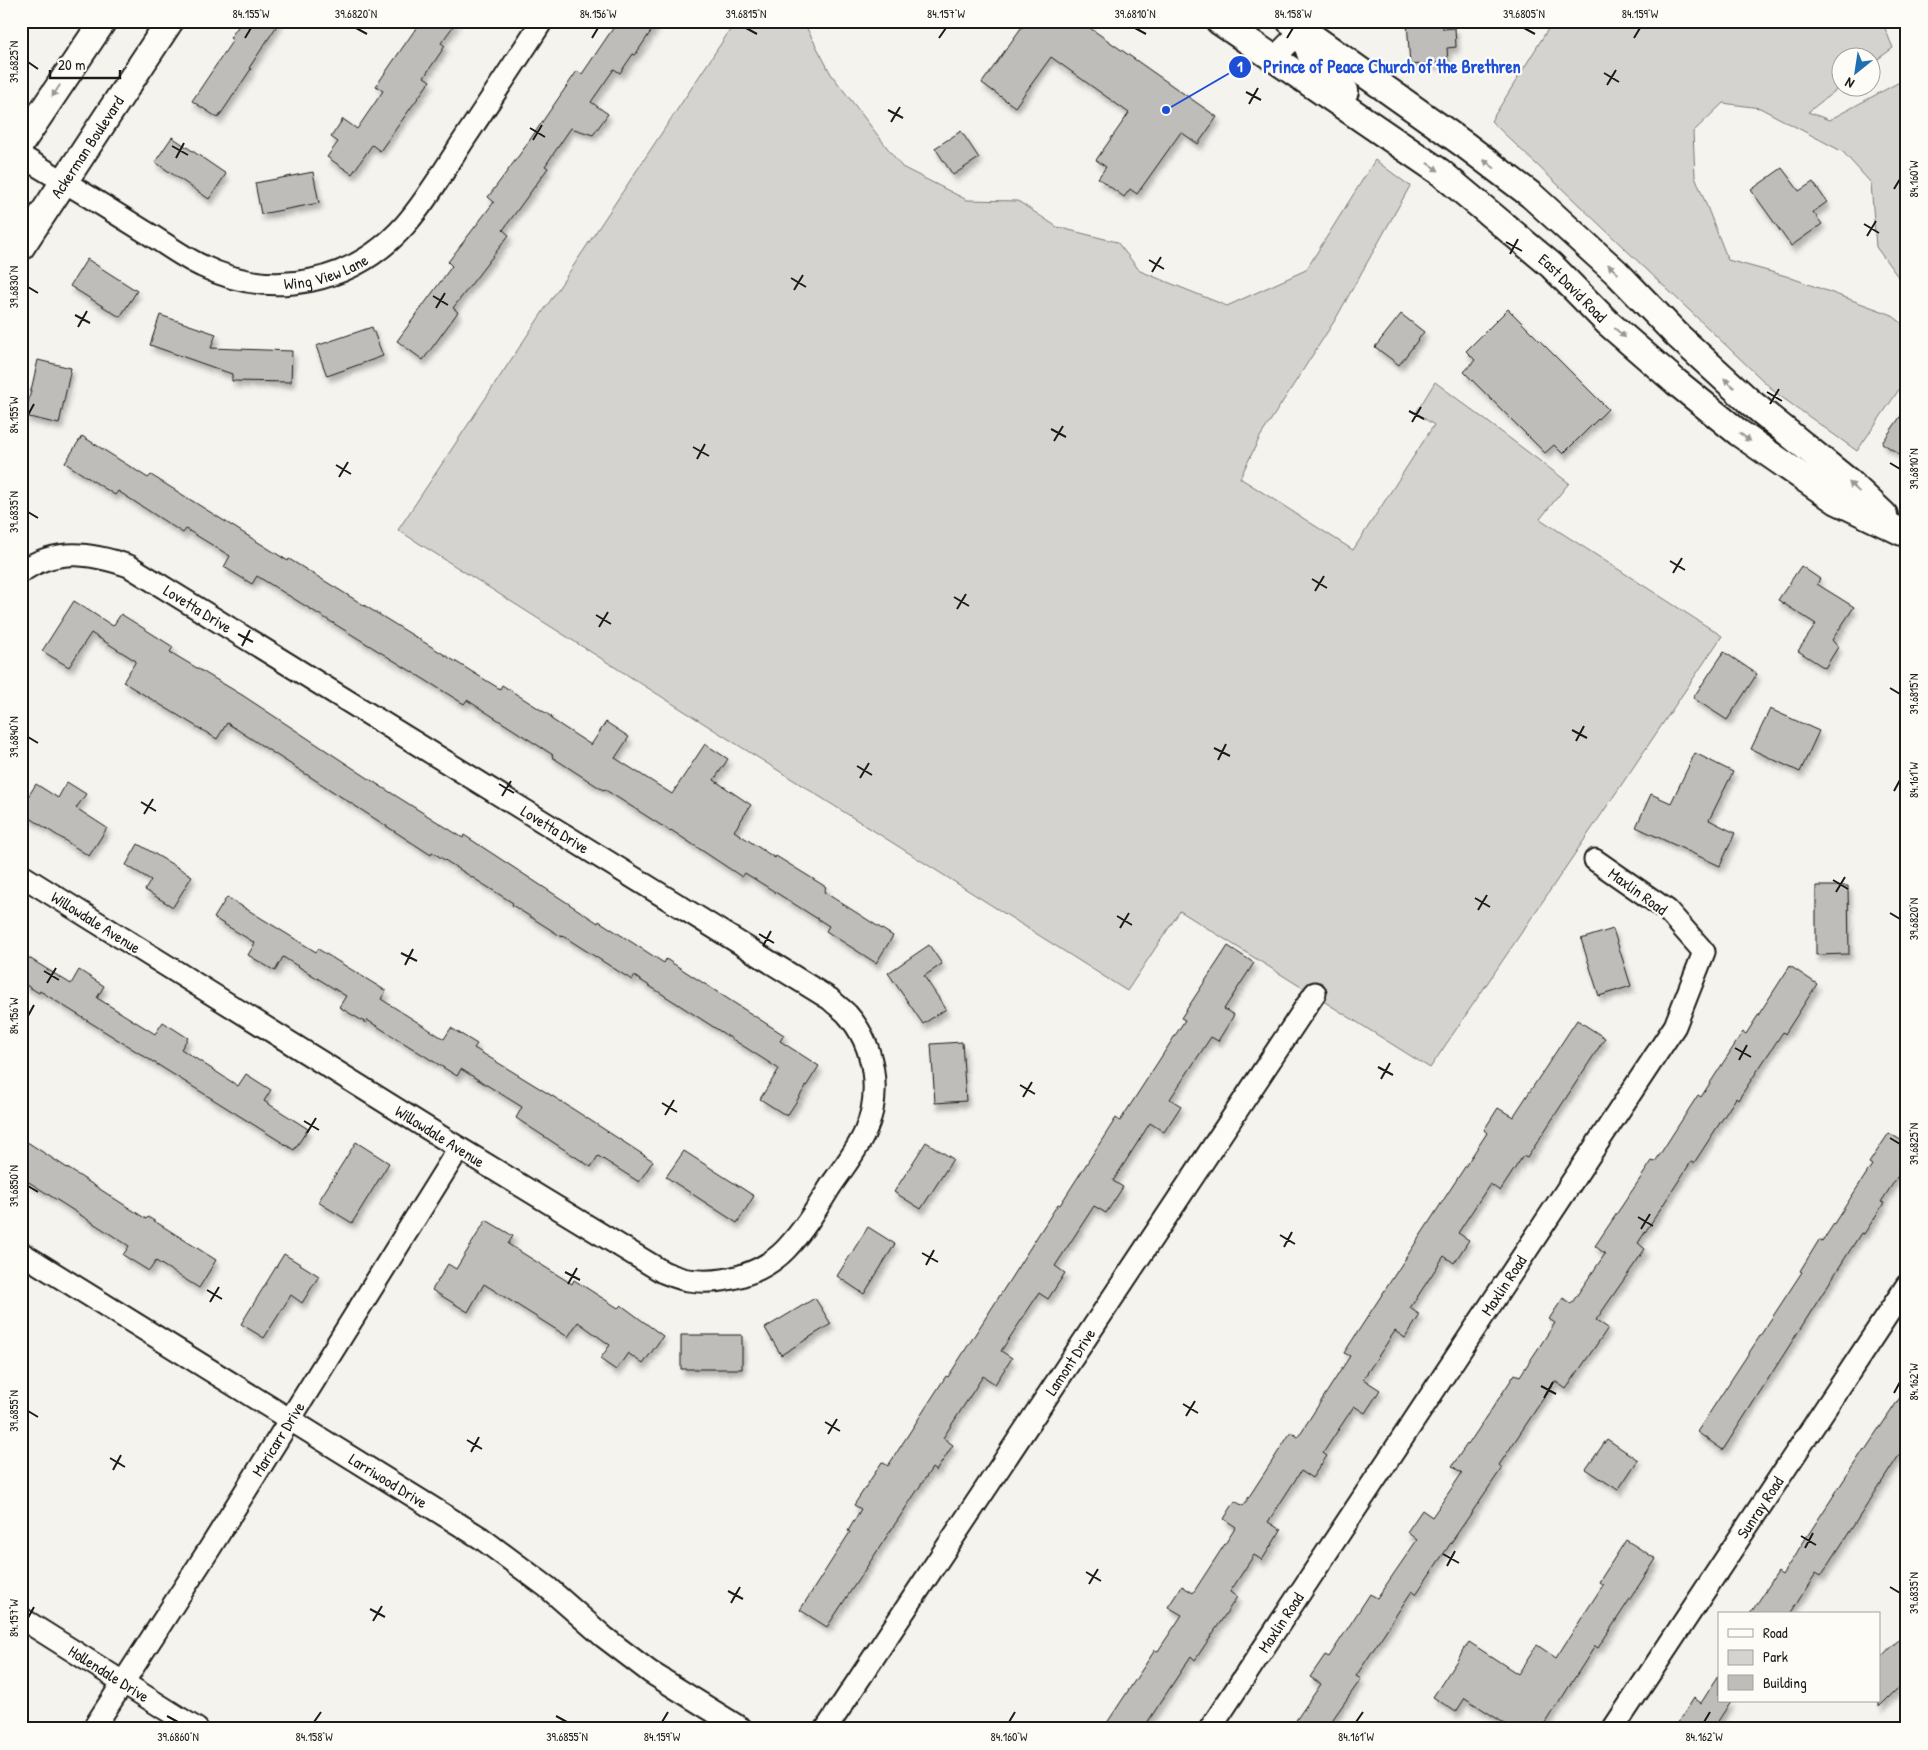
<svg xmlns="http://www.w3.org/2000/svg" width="1928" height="1750" viewBox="0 0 1928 1750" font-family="'Patrick Hand',sans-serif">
<defs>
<filter id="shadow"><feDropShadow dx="3" dy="5.5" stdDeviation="2.5" flood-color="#0004"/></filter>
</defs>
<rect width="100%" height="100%" fill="#f4f3ee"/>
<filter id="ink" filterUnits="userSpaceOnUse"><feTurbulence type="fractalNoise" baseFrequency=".02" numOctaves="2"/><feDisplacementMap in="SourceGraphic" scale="10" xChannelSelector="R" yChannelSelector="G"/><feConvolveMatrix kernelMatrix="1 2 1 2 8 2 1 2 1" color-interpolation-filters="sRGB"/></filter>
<g filter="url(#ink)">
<path fill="#d4d3cf" stroke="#787876" d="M736,21H803L831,74L902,167L967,200L1018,201L1057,227L1117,242L1140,271L1227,306L1306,270L1375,160L1410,186L1335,320L1260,437L1240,478L1353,550L1434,425L1416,413L1435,382L1569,483L1540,519L1722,636L1430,1068L1180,911L1127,991L398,530Z
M1553,21H1882L1893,48L1871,64L1870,58H1840V87L1808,112L1829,120L1907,78V289L1876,247L1871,183L1843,152L1760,108L1723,103L1693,132L1695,176L1728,260L1786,276L1890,314L1907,327V378L1857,451L1776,393L1491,121Z"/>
<path fill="#bebdba" stroke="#1c1c1c" filter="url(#shadow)" d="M242,21H280L249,68L251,69L218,118L192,101L233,40L230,38Z
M421,21H457L441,43L445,46L424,77L430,81L380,151L372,145L352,174L327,157L338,142L331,137L343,119L357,129L383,91L376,86Z
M618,21H658L635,55L633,54L620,73L614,69L591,102L608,114L593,135L571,128L545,166L548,168L503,230L509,235L453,308L458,312L423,360L397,341L452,266L448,262L494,202L488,197L523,150L577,71L582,74Z
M1026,21H1080L1217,117L1198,144L1181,132L1137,194L1130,189L1124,197L1098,178L1106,167L1096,160L1129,113L1051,57L1015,107L982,83Z
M1407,21H1443V29L1455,28L1456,47L1447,48L1448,62L1410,65Z
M961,131L979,158L953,175L935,148Z
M172,137L226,174L209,199L155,162Z
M1782,168L1799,191L1813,182L1827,202L1813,212L1822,224L1791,246L1751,190Z
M313,172L319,203L261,214L255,183Z
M87,259L137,291L120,317L70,286Z
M1508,309L1608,409L1563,454L1554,445L1545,453L1464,372L1475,360L1466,351Z
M1401,314L1424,332L1399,365L1375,347Z
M160,315L216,334L211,348L292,351L291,382L232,381V374L150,345Z
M372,327L383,356L327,376L316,346Z
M38,360L71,368L59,424L25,416Z
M1907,407V459L1882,443Z
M82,436L148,478L151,475L288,561L289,559L500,689L502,685L552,717L551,719L591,745L606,722L629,737L615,758L672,794L705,744L728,759L714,780L751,805L734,831L775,858L776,856L826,887L824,892L893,936L876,963L826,931L829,926L745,873L742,877L671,830L670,831L604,789L603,790L552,757L553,755L467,700L464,704L257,576L252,584L224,567L230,556L186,529L183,533L118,491L115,495L65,463Z
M1801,566L1820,579L1817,584L1854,607L1832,640L1838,647L1825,668L1798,651L1816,624L1778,600Z
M74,601L113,626L121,614L173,647L170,652L242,695L377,784L463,838L464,835L598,923L599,921L664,963L666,959L784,1035L780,1041L819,1066L787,1116L760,1099L779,1069L634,976L632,980L563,936L562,937L512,905L513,903L432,852L431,855L227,723L217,739L123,682L136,661L91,633L69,667L42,651Z
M1724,652L1757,674L1727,720L1693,698Z
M1770,709L1819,731L1800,772L1751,749Z
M1695,753L1733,772L1709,820L1735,833L1720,866L1636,827L1651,794L1671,803Z
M67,782L86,794L76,808L107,828L89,856L21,812V808L36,784L58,798Z
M138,844L192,876L173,907L145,890L151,880L126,865Z
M1816,886H1848L1849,954L1816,955Z
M227,897L316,952L318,949L386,991L381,999L444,1039L451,1028L477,1044L474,1048L562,1102L653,1161L639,1182L598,1156L591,1167L516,1118L522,1107L461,1069L457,1076L367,1020L366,1023L339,1007L346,996L283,957L275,971L248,955L255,943L214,918Z
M1613,929L1631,986L1599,996L1581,939Z
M929,945L942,964L924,976L946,1009L923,1024L888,973Z
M1228,946L1254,963L1224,1009L1234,1015L1218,1041L1211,1037L1170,1099L1181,1106L1164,1132L1150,1123L1113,1181L1123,1187L1106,1213L1094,1206L1055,1266L1065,1273L1048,1299L1039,1293L1001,1351L1012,1358L995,1384L983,1376L943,1438L953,1445L936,1471L932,1468L827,1627L800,1610L850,1532L848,1531L861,1509L854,1505L882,1462L888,1466L946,1376L948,1377L1058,1204L1060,1205L1116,1118L1120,1121L1185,1020L1181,1018Z
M21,953L71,984L79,970L104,986L97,998L155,1034L163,1022L188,1038L181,1049L238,1086L246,1074L271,1090L264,1101L308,1129L294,1150L40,991L39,993L21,982Z
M1790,966L1817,984L1785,1034L1783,1032L1738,1100L1736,1098L1694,1163L1691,1162L1638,1243L1645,1249L1596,1320L1608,1328L1566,1389L1555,1381L1499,1465L1502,1468L1457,1534L1416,1594L1412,1591L1356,1676L1361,1679L1326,1729H1290L1321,1684L1310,1677L1325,1655L1329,1657L1370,1594L1377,1598L1417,1540L1407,1532L1422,1510L1432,1517L1462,1473L1452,1466L1467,1444L1468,1445L1515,1374L1520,1376L1555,1323L1549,1319L1563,1298L1571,1304L1605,1254L1595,1246L1652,1161L1655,1162L1698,1095L1701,1097L1743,1032L1746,1034Z
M1577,1020L1605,1038L1527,1158L1523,1156L1500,1191L1490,1184L1458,1233L1469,1240L1454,1263L1444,1256L1410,1308L1420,1315L1405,1338L1395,1331L1363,1379L1380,1390L1365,1413L1354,1406L1323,1453L1327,1456L1312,1478L1301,1471L1268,1522L1281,1530L1262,1560L1254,1555L1230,1592L1237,1597L1195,1660L1191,1656L1143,1729H1103L1155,1650L1158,1651L1182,1615L1168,1607L1182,1586L1193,1593L1236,1527L1224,1519L1235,1501L1243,1506L1291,1432L1298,1437L1350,1356L1344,1353L1487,1133L1484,1130L1498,1108L1513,1117Z
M962,1042L966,1101L935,1103L931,1044Z
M1889,1133L1907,1144V1162L1881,1202L1884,1203L1864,1234L1861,1233L1723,1450L1697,1432L1802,1272L1800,1271L1819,1240L1822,1242L1872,1165L1869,1163Z
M21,1138L146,1219L148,1217L216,1260L199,1288L156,1261L149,1271L123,1255L129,1246L21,1177Z
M356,1142L389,1163L352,1223L318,1202Z
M926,1142L953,1159L921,1209L894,1192Z
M684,1151L754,1196L737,1223L666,1177Z
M486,1220L513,1236L508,1244L572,1284L574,1280L618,1308L621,1305L663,1336L643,1364L628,1353L616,1370L600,1359L610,1345L578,1322L568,1337L484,1284L468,1312L432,1290L448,1264L456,1269Z
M868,1227L895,1244L864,1294L837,1276Z
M284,1254L319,1276L302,1303L291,1295L264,1338L241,1324Z
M815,1298L831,1324L781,1355L765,1328Z
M681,1335H742V1369H681Z
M1907,1387V1443L1821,1576L1816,1573L1790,1614H1750L1778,1572L1782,1575L1864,1449L1865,1450Z
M1607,1439L1638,1460L1618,1490L1586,1469Z
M1626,1540L1656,1559L1598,1648L1595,1646L1542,1729H1513L1465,1698L1456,1712L1433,1697L1469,1642L1518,1674L1537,1645L1556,1658L1603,1585L1599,1582Z
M1907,1631V1679L1879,1707V1660Z
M1719,1675V1701H1731L1713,1729H1674L1694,1698L1701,1703Z"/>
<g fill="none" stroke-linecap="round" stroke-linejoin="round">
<g stroke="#1c1c1c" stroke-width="25">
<g id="minor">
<path d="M1273,59L1302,30L1308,21"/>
<path id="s1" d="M21,156C62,180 103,205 144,231C163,242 182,257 202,266C272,300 353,284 405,225C428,199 446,167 465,138C491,99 517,60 542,21"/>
<path id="s2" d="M21,572C56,547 91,553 129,566L830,999C835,1004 842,1009 847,1014C875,1045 882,1094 865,1132C857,1151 842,1169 830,1187C817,1208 804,1230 786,1249C762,1274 723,1285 688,1280C680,1279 671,1275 663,1272L459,1148L21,875"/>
<path id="s3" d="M21,1253L481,1538L547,1587L604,1637L650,1672L742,1729"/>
<path id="s4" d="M21,1618L197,1729"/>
<path id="s5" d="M93,1729L210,1548L459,1148"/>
<path id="s6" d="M826,1729L1315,993"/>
<path id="s7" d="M1210,1729L1675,1026L1704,952L1667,910L1595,860"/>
<path id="s8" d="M1613,1729L1907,1285"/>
</g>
</g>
<g stroke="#1c1c1c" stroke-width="30">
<g id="tertiary">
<path id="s9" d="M1219,21L1440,172L1551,265L1608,323L1676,382L1739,433L1837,501L1902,532"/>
<path d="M1290,21L1465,145L1531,195L1616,272L1678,336L1750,402L1849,482L1884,515"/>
<path d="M1302,30L1310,53L1325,76L1345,91"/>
<path d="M21,143L103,21"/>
<path id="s10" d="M21,247L170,21"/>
</g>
</g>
<use href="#minor" stroke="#fdfcf7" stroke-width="21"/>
<use href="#tertiary" stroke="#fdfcf7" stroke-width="26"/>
</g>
<defs><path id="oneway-solid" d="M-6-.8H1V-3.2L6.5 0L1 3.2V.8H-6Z" transform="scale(1.25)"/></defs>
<g fill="#989794">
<use href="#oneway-solid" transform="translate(56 91) rotate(124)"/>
<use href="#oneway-solid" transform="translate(1489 164) rotate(-143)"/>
<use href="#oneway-solid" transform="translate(1433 167) rotate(34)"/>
<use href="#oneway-solid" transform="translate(1613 269) rotate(-137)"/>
<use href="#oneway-solid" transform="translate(1620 333) rotate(41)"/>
<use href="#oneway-solid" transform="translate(1729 383) rotate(-137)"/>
<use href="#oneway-solid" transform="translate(1745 437) rotate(36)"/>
<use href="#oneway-solid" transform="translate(1854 487) rotate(-137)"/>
</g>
</g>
<path fill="none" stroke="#1c1c1c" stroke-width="2" d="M356,28L367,34M746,28L757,34M1135,28L1146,34M1524,28L1535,34M245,38L251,28M592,38L598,28M939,38L946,28M1287,38L1293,28M1634,38L1640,28M28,62L38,69M1604,73L1619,82M1607,85L1616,70M1246,92L1261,100M1249,104L1258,88M888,110L903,118M891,122L900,107M530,128L545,137M533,140L542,125M172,146L188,155M176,158L184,143M1894,189L1900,179M1864,224L1879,233M1867,236L1876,221M1506,242L1522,251M1510,254L1518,239M1149,260L1164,269M1152,272L1161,257M791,278L806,287M28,287L38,293M794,290L803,275M433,296L448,305M436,308L445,293M75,315L90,323M78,327L87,311M1767,392L1782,401M1770,404L1779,389M1409,411L1424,419M28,415L34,404M1412,422L1421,407M1051,429L1066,437M1054,441L1063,426M693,447L709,456M697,459L705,444M1890,463L1900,469M336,465L351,474M339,477L348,462M28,512L38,518M1670,561L1685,570M1673,573L1682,558M1312,579L1327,588M1315,591L1324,576M954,597L969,606M957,609L966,594M596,615L611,624M599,627L608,612M238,634L253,642M242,646L250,630M1890,688L1900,694M1572,730L1587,738M28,737L38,743M1576,741L1584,726M1214,748L1230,756M1218,760L1226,744M857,766L872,775M860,778L869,763M499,784L514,793M1894,791L1900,780M502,796L511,781M141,802L156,811M144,814L153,799M1833,880L1848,889M1836,892L1845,877M1475,898L1490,907M1478,910L1487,895M1890,913L1900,919M1117,916L1132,925M1120,928L1129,913M759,934L774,943M763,946L771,931M401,953L417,961M405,965L413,949M44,971L59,980M47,983L56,968M28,1016L34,1005M1735,1048L1751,1057M1739,1060L1747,1045M1378,1067L1393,1075M1381,1079L1390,1063M1020,1085L1035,1094M1023,1097L1032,1082M662,1103L677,1112M665,1115L674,1100M304,1121L319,1130M307,1133L316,1118M1890,1138L1900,1144M28,1186L38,1192M1638,1217L1653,1226M1641,1229L1650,1214M1280,1235L1295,1244M1284,1247L1292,1232M922,1253L938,1262M926,1265L934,1250M565,1272L580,1280M568,1284L577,1268M207,1290L222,1299M210,1302L219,1287M1541,1386L1556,1394M1894,1393L1900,1382M1544,1398L1553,1382M1183,1404L1198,1413M28,1411L38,1417M1186,1416L1195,1401M825,1422L840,1431M828,1434L837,1419M467,1440L482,1449M471,1452L479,1437M110,1458L125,1467M113,1470L121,1455M1801,1536L1816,1545M1805,1548L1813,1533M1443,1554L1459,1563M1447,1566L1455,1551M1086,1572L1101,1581M1089,1584L1098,1569M1890,1587L1900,1593M728,1591L743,1599M731,1603L740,1587M370,1609L385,1617M28,1618L34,1607M373,1621L382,1606M167,1716L178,1722M556,1716L567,1722M314,1722L321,1712M662,1722L668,1712M1009,1722L1015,1712M1356,1722L1363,1712M1704,1722L1710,1712"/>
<g text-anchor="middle" stroke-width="4.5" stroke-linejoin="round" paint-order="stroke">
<g font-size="16" fill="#1c1c1c" stroke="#fdfcf7">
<text dy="6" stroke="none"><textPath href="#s10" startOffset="120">Ackerman Boulevard</textPath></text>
<text dy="6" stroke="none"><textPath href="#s1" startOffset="340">Wing View Lane</textPath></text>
<text dy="6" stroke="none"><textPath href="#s9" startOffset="444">East David Road</textPath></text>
<text dy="6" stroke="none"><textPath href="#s2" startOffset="194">Lovetta Drive</textPath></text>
<text dy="6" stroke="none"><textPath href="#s2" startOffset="614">Lovetta Drive</textPath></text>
<text transform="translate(1638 891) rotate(36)" y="6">Maxlin Road</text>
<text transform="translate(96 922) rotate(32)" y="6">Willowdale Avenue</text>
<text transform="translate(440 1136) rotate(32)" y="6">Willowdale Avenue</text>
<text dy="6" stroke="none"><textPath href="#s7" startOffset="532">Maxlin Road</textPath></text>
<text dy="6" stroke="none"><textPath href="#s6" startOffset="441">Lamont Drive</textPath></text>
<text dy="6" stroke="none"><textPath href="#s5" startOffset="344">Maricarr Drive</textPath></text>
<text dy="6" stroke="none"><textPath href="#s3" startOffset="432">Larriwood Drive</textPath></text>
<text dy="6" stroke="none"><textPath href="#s8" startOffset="266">Sunray Road</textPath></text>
<text dy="6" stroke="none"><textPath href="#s7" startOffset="128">Maxlin Road</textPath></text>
<text dy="6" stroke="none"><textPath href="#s4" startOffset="104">Hollendale Drive</textPath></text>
</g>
</g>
<path fill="none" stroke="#1d4ed8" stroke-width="2" d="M1166 110L1240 67"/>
<g fill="#1d4ed8" stroke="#fdfcf7" stroke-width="2">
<circle cx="1166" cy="110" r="5"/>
<circle cx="1240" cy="67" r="12"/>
</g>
<g font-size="15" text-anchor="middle" font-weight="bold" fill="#fff">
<text x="1240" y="72">1</text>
</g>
<g font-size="18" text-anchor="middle" font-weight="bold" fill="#1d4ed8" stroke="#fdfcf7" stroke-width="4.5" stroke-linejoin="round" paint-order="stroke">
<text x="1392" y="73">Prince of Peace Church of the Brethren</text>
</g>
<rect width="1928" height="1750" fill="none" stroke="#fdfcf7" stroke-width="55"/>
<rect x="1718" y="1612" width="162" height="90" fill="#fdfcf7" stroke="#a3a29f"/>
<rect x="1728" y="1629" width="25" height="8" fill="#fdfcf7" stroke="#a3a29f"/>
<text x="1763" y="1638" font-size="15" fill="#1c1c1c">Road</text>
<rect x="1728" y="1650" width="25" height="15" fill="#d4d3cf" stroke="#a3a29f"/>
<text x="1763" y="1662" font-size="15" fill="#1c1c1c">Park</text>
<rect x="1728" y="1675" width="25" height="15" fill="#bebdba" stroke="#a3a29f"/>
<text x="1763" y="1688" font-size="15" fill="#1c1c1c">Building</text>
<g transform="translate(1856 72) rotate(210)"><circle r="24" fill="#fdfcf7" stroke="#a3a29f"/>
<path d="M0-4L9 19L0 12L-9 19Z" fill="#1f6fb2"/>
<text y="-8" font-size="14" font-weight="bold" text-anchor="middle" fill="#1c1c1c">N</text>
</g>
<path d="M50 70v8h70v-8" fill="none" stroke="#1c1c1c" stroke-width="2.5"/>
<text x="58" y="70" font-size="15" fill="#1c1c1c" stroke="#fdfcf7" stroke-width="4" paint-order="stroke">20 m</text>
<rect x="28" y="28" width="1872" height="1694" fill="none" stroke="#1c1c1c" stroke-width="2"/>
<g font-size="12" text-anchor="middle" fill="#1c1c1c">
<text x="251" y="18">84.155°W</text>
<text x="356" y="18">39.6820°N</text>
<text x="598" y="18">84.156°W</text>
<text x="746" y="18">39.6815°N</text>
<text x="946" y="18">84.157°W</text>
<text x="1135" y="18">39.6810°N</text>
<text x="1293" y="18">84.158°W</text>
<text x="1524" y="18">39.6805°N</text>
<text x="1640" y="18">84.159°W</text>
<text transform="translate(14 62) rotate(-90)" y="4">39.6825°N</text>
<text transform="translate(1914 179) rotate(-90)" y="4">84.160°W</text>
<text transform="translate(14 287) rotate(-90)" y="4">39.6830°N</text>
<text transform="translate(14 415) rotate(-90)" y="4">84.155°W</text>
<text transform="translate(1914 469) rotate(-90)" y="4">39.6810°N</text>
<text transform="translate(14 512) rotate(-90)" y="4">39.6835°N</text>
<text transform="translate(1914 694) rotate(-90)" y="4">39.6815°N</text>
<text transform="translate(14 737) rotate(-90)" y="4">39.6840°N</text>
<text transform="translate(1914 780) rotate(-90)" y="4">84.161°W</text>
<text transform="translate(1914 919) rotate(-90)" y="4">39.6820°N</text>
<text transform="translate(14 1016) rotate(-90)" y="4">84.156°W</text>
<text transform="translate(1914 1144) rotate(-90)" y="4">39.6825°N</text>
<text transform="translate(14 1186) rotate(-90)" y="4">39.6850°N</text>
<text transform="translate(1914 1382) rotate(-90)" y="4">84.162°W</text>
<text transform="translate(14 1411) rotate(-90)" y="4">39.6855°N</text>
<text transform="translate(1914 1593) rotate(-90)" y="4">39.6835°N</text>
<text transform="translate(14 1618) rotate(-90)" y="4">84.157°W</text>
<text x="178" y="1741">39.6860°N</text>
<text x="314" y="1741">84.158°W</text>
<text x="567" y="1741">39.6855°N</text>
<text x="662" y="1741">84.159°W</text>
<text x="1009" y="1741">84.160°W</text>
<text x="1356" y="1741">84.161°W</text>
<text x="1704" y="1741">84.162°W</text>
</g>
</svg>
